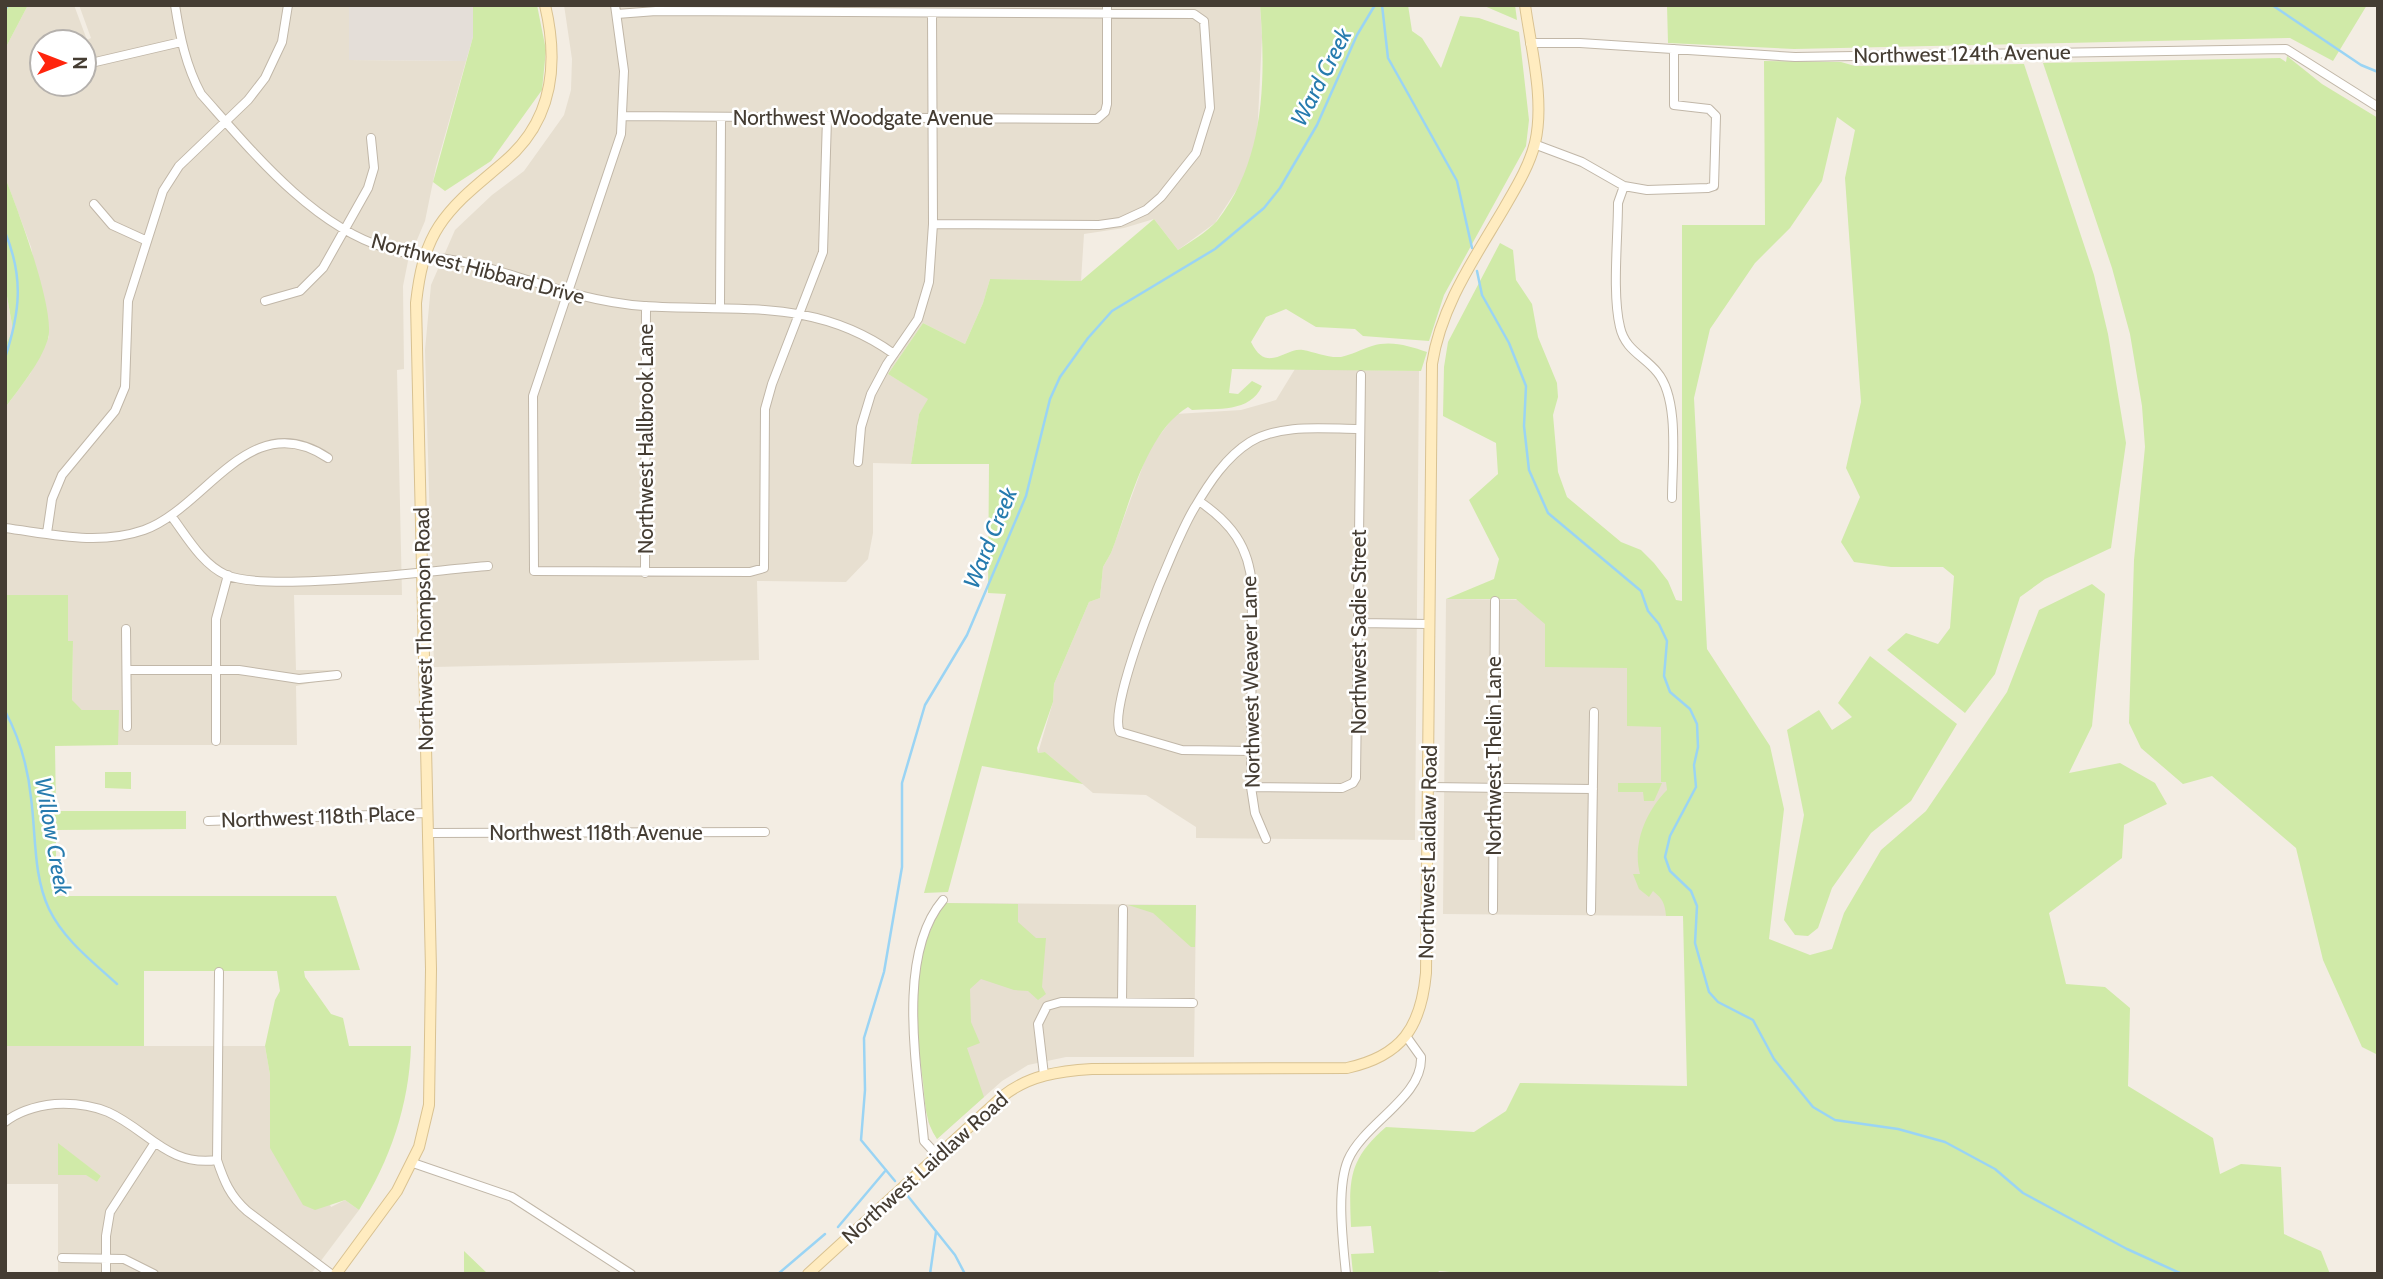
<svg xmlns="http://www.w3.org/2000/svg" width="2383" height="1279" viewBox="0 0 2383 1279" font-family="Cabin,sans-serif">
<rect width="100%" height="100%" fill="#f3ede3"/>
<path fill="#e7dfd0" fill-rule="evenodd" d="M28,5H74L87,40L91,38L79,5H349V60L466,61L436,167L425,221L408,261L403,286L404,369L397,370L402,595H294L296,670H341L320,681L296,686L297,745H118V710H82L72,701L73,642L68,641V595H5V408L30,374L49,337L31,247L5,177V49ZM42,42H84V84H42Z
M564,5H1260L1262,37L1257,139L1247,174L1215,223L1178,250L1154,219L1124,228L1084,234L1081,281L990,279L983,303L965,344L923,323L888,374L929,399L919,414L911,464L873,463V533L868,559L846,582L757,581L759,660L434,667L425,350L431,285L455,230L492,195L524,171L564,115L571,90L572,59Z
M5,285L13,330L5,346Z
M1295,369L1419,371L1415,840L1196,838V827L1146,795L1093,793L1045,752L1038,753L1053,702L1054,684L1089,602L1100,598L1103,567L1111,553L1149,449L1176,414L1241,410L1276,400Z
M1446,599L1682,601L1683,916L1443,914Z
M944,903L1196,905L1194,1057H1066L1028,1065L1002,1081L937,1139L928,1122Z
M5,1046H265L270,1075L331,1207L345,1200L359,1210L311,1274H58V1184H5ZM58,1144L101,1176L97,1182L87,1175H58Z"/>
<path fill="#e4ded8" d="M349,5H473V37L466,61L349,60Z"/>
<path fill="#d0eaa8" d="M5,5H28L5,49Z
M473,5H537L546,50L542,90L491,161L445,191L433,182L473,37Z
M1260,5H1408L1412,31L1422,38L1441,68L1460,16L1479,18L1519,32L1529,120L1526,146L1444,295L1429,341L1363,336L1355,329L1316,327L1286,309L1266,317L1251,342C1267,375 1285,347 1303,350C1315,352 1327,358 1341,357C1351,355 1362,349 1372,346C1391,340 1409,346 1427,352L1421,371L1232,369L1229,393L1238,394L1252,381L1262,386C1250,413 1217,408 1192,410L1188,407C1145,433 1129,507 1111,553L1103,567L1100,598L1089,602L1054,684L1053,702L1037,748L1038,753L1045,752L1083,784L982,766L948,892L924,893L1006,594L988,593L989,464H911L919,414L928,399L888,374L923,323L965,344L983,303L990,279L1081,281L1154,219L1178,250C1190,242 1207,232 1217,221C1265,160 1266,80 1260,5Z
M1482,5H1515L1517,20Z
M1667,5H2367L2333,61L2290,38L1794,49L1668,43Z
M2287,56L2322,84L2378,118V1055L2362,1047L2323,960L2296,848L2212,776L2183,784L2141,748L2129,723L2134,560L2145,447L2142,406L2130,334L2112,268L2043,63L2280,58L2286,62Z
M1764,61L1841,62L1855,66L2024,64L2094,275L2108,334L2126,443L2111,548L2045,579L2020,597L1995,674L1965,713L1887,650L1906,633L1938,644L1950,628L1954,576L1943,567H1891L1854,562L1841,542L1860,497L1846,468L1861,402L1845,178L1855,130L1837,117L1822,181L1790,228L1755,263L1710,329L1694,398L1707,649L1770,746L1784,809L1769,939L1810,955L1832,949L1844,913L1881,850L1926,811L2007,692L2039,610L2092,584L2105,594L2092,726L2069,773L2120,763L2155,783L2167,804L2124,825L2122,858L2049,913L2066,984L2105,987L2130,1008L2128,1086L2213,1138L2220,1174L2241,1164L2281,1167L2284,1234L2321,1251L2330,1274H1472L1439,1271L1437,1274H1353L1351,1254L1374,1253L1371,1226L1351,1227C1349,1180 1348,1160 1386,1127L1474,1132L1506,1111L1520,1083L1687,1086L1683,916H1666C1665,904 1663,899 1653,891L1649,897L1639,889L1633,874H1640C1632,844 1646,811 1667,790L1666,782H1661V727L1627,726V668L1545,667V624L1516,599H1446L1494,579L1499,559L1469,500L1498,474L1496,443L1443,416L1444,367L1448,342L1500,243L1513,250L1516,280L1532,304L1538,337L1557,383L1558,397L1553,415L1558,472L1567,497L1621,542L1641,550L1654,563L1668,581L1676,600L1682,601V225H1765Z
M5,177C17,208 56,310 48,339C40,364 20,387 5,408V346L13,330L5,285Z
M5,595H68V641H73L72,700L82,710H119L118,745L55,746L56,811H186V829L56,830V896H336L360,970L304,971L305,977L331,1014L343,1018L349,1046H411C409,1106 390,1160 359,1210L345,1200L315,1210L303,1205L270,1148V1075L265,1046L275,1000L280,991L277,971H144V1046H5Z
M1870,656L1957,724L1911,801L1871,833L1832,888L1818,928L1808,936L1795,935L1784,920L1804,815L1787,730L1819,710L1832,730L1852,717L1838,703Z
M105,772H131V789L105,788Z
M1618,783H1662L1654,801H1644L1643,792H1618Z
M944,903L1018,904V922L1036,938H1046L1042,987L1046,994L1038,1000L1028,991L1014,990L981,979L970,989L971,1022L980,1043L967,1048L984,1097L937,1139C925,1122 925,1102 923,1082C914,1016 909,963 944,903Z
M1128,905H1196L1195,947H1191L1153,913Z
M58,1143L101,1176L97,1182L86,1175H58Z
M464,1251L488,1274H464Z"/>
<g fill="none" stroke-linecap="round" stroke-linejoin="round">
<path stroke="#9ad4f4" stroke-width="2.5" d="M1382,5L1388,58L1457,181L1472,248
M2272,5L2361,65L2378,72
M5,10L8,5
M5,232C24,278 20,312 5,358
M1477,271L1482,295L1509,343L1526,386L1524,426L1529,470L1548,513L1641,591L1648,611L1659,624L1667,641L1664,676L1670,692L1690,709L1697,724L1698,747L1694,765L1696,787L1670,836L1665,857L1670,871L1691,891L1697,906L1695,943L1709,992L1718,1002L1753,1020L1774,1059L1813,1107L1835,1120L1898,1129L1945,1142L1995,1169L2023,1193L2127,1249L2182,1274
M5,711C19,737 28,768 31,798C36,834 33,875 49,909C64,940 92,961 117,984
M895,1181L861,1140L865,1090L864,1038L884,972L902,867V783L925,705L967,635L1026,496L1050,399L1060,377L1088,338L1112,311L1215,249L1264,208L1280,188L1317,125L1357,35L1375,5
M907,1195L955,1255L965,1274
M838,1227L886,1170
M778,1274L825,1234
M930,1274L936,1232"/>
<g stroke="#c1b7a8" stroke-width="10">
<path id="street" d="M175,5C180,37 186,66 201,94C251,150 312,226 386,248C419,258 453,257 485,267C539,283 588,302 644,306C736,312 815,297 894,354
M615,5L624,71L621,134L533,396L534,571L750,572L764,568L765,409L772,384L823,252L827,118
M617,14L656,11L1194,14L1204,21L1210,108L1196,153L1161,197L1146,210L1120,222L1099,225L933,224
M1530,43H1580L1795,57L2286,49L2378,107
M91,63L181,42
M623,116L1097,119L1105,112L1107,104V5
M1534,144L1582,162L1624,186L1647,190L1708,188L1714,186L1716,116L1709,109L1674,105V49
M1624,186L1618,203C1618,239 1612,294 1620,327C1625,350 1644,356 1657,372C1680,399 1672,463 1672,498
M94,204L112,225L145,240
M265,301L300,291L323,268L368,188L374,168L371,138
M720,306L721,118
M858,462L861,427L871,394L887,364L918,319L929,282L933,224L932,13
M1199,501C1231,523 1249,546 1252,586L1251,787L1255,813L1266,839
M172,517C187,537 202,564 226,575C268,593 434,570 488,566
M5,528C51,534 98,546 144,530C206,508 250,405 328,458
M47,533L52,499L62,475L115,411L125,387L128,301L163,191L179,166L248,100L265,78L282,42L288,5
M645,573L646,306
M1359,623L1429,624
M126,629L127,727
M127,670H239L299,679L337,675
M216,741V619L228,575
M1251,751L1182,750L1120,732C1106,706 1176,537 1195,507C1209,483 1226,457 1250,442C1282,423 1325,429 1360,429
M1251,787L1342,788L1353,783L1356,778L1361,375
M1429,787L1593,789
M208,821L427,813
M428,833L765,832
M1493,910L1495,601
M1591,911L1594,712
M219,972L217,1160C224,1181 230,1196 247,1211L331,1274
M1122,1002L1123,909
M1044,1075L1038,1024L1047,1006L1061,1002L1193,1003
M5,1122C20,1110 37,1106 55,1104C73,1103 91,1105 108,1112C148,1130 168,1167 217,1160
M937,1155L924,1141C918,1073 895,956 943,900
M413,1163L512,1197L631,1274
M62,1258L124,1259L154,1274
M106,1274V1236L110,1212L154,1144
M1346,1274C1343,1243 1336,1189 1348,1160C1364,1123 1423,1097 1421,1057L1406,1036"/>
</g>
<g stroke="#d9c291" stroke-width="12">
<path id="secondary" d="M336,1274L397,1191L419,1147L429,1105L431,969L416,303C419,276 424,249 439,226C456,200 481,182 504,162C553,121 559,64 545,5
M808,1274L1003,1096C1029,1075 1060,1071 1092,1069L1347,1068C1402,1056 1421,1027 1426,973L1432,364C1441,306 1474,259 1503,210C1515,189 1529,167 1535,143C1545,100 1531,49 1525,5"/>
</g>
<use href="#street" stroke="#fff" stroke-width="8"/>
<use href="#secondary" stroke="#ffecc0" stroke-width="10"/>
</g>
<g text-anchor="middle" stroke-width="5" stroke-linejoin="round" paint-order="stroke">
<g font-size="21" fill="#453d33" stroke="#fff">
<text transform="translate(1962 54) rotate(-1)" y="7">Northwest 124th Avenue</text>
<text x="863" y="125">Northwest Woodgate Avenue</text>
<text transform="translate(478 269) rotate(15)" y="7">Northwest Hibbard Drive</text>
<text transform="translate(646 439) rotate(-90)" y="7">Northwest Hallbrook Lane</text>
<text transform="translate(424 629) rotate(-91)" y="7">Northwest Thompson Road</text>
<text transform="translate(1359 632) rotate(-90)" y="7">Northwest Sadie Street</text>
<text transform="translate(1251 682) rotate(-91)" y="7">Northwest Weaver Lane</text>
<text transform="translate(1494 756) rotate(-90)" y="7">Northwest Thelin Lane</text>
<text transform="translate(318 817) rotate(-2)" y="7">Northwest 118th Place</text>
<text x="596" y="840">Northwest 118th Avenue</text>
<text transform="translate(1428 852) rotate(-89)" y="7">Northwest Laidlaw Road</text>
<text transform="translate(925 1168) rotate(-42)" y="7">Northwest Laidlaw Road</text>
</g>
<g font-size="23" font-style="italic" fill="#267bae" stroke="#fff">
<text transform="translate(1321 77) rotate(-63)" y="8">Ward Creek</text>
<text transform="translate(990 538) rotate(-68)" y="8">Ward Creek</text>
<text transform="translate(53 836) rotate(80)" y="8">Willow Creek</text>
</g>
</g>
<rect width="2383" height="1279" fill="none" stroke="#453d33" stroke-width="14"/>
<g transform="translate(63 63) rotate(90)"><circle r="33" fill="#ffffff" stroke="#b5b1ad" stroke-width="2"/>
<path d="M0-5L12 26L0 18L-12 26Z" fill="#ff250d"/>
<text y="-10" font-size="19" font-weight="bold" text-anchor="middle" fill="#453d33">N</text>
</g>
</svg>
